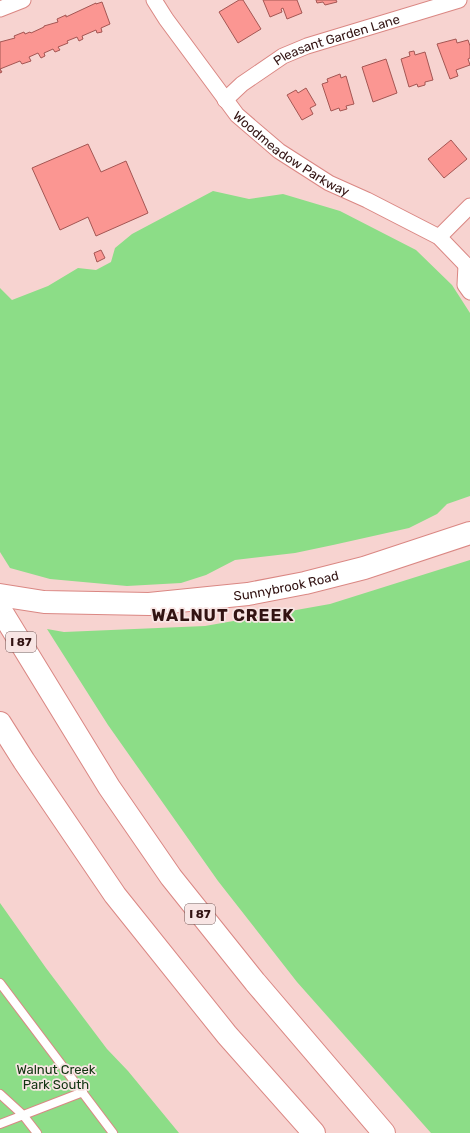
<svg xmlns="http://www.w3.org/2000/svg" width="470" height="1133" viewBox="0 0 470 1133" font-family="Rubik,sans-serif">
<rect width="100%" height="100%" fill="#f7d3d0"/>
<path fill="#8cdd87" d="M213,191L249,199L283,194L340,211L416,250L452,285L470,313V496L447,504L437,514L409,528L333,545L295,553L235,560L206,575L181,583L127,586L50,579L10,568L0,552V288L12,300L48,286L78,268L96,270L111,262L115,248L132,234Z
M470,560V1133H431L297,982L218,881L108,725L47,629L64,632L205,626L330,604Z
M0,903L46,968L107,1049L128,1071L179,1133H0Z"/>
<path fill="#fb9692" stroke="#a45653" d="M239,0H243L261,29L238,43L219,12Z
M263,0H297L302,13L287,19L283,8L281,9L282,12L270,17Z
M316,0H336L337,2L325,5L323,2L317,3Z
M102,2L110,24L101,28L102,32L97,33L96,30L82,36L83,39L79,41L77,37L67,41L68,43L58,47L60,50L55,52L53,49L44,53L45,56L41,58L38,53L29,57L31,61L22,64L20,61L0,69L2,72L0,73V42L15,38L14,36L24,32L25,34L30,32L31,33L44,27V26L58,22L57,19L66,15V17L96,3V4Z
M456,39L457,43L468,40L470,46V58L468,59L470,65L456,70L458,76L450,79L437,44Z
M414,51L415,55L425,52L433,80L425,82V85L418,87L417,84L409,87L401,59L410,56L409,52Z
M386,59L397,93L373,102L362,67Z
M340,74L341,78L346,76L354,104L346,106L347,109L340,111L339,108L331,111L322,84L328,82L327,79Z
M306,88L316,105L310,108L313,114L302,120L287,95L296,90L298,93Z
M451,140L467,159L444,178L428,159Z
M88,144L101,172L126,161L148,213L96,236L88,217L60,230L32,168Z
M101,250L105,258L97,262L94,253Z"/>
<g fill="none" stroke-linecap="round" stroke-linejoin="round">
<g stroke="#da8783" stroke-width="10">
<path id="lane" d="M0,983L113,1133
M0,1094L23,1115L37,1133
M0,1124L83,1092"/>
</g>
<g stroke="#da8783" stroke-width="17">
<g id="street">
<path id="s1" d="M154,0L166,19L237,115L279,151L329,183L367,200L439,237L466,265L470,267"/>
<path d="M0,9L23,0"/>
<path id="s2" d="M225,100L242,84L283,56L307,46L459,0"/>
<path d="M439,237L470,206"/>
<path d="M466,265L465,285L470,292"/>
</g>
</g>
<g stroke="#da8783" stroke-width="24">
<g id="secondary">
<path id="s3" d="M0,595L44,602L149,604L248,594L305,583L364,568L470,533"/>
</g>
</g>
<g stroke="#da8783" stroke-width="24">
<path id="highway" d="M0,609L109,787L171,877L255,982L384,1133
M0,723L24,761L115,895L227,1035L314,1133"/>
</g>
<use href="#lane" stroke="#fff" stroke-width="8"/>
<use href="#street" stroke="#fff" stroke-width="15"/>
<use href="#secondary" stroke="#fff" stroke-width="22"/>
<use href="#highway" stroke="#fff" stroke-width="22"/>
</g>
<g text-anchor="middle" stroke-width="3.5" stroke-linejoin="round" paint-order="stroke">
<g fill="#f8e5e4" stroke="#6d5251" stroke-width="1">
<rect x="6" y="632" width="30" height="20" rx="3"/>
<rect x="185" y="904" width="30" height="20" rx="3"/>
</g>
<g font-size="12" font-weight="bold" fill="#321312">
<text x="21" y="646">I 87</text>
<text x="200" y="918">I 87</text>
</g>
<g font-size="13" fill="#321312" stroke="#f8e5e4">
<text dy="5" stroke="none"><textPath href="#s2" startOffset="129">Pleasant Garden Lane</textPath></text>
<text dy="5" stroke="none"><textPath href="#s1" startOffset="209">Woodmeadow Parkway</textPath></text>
<text dy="5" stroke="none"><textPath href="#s3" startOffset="288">Sunnybrook Road</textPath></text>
</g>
<g font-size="13" fill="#113410" stroke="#f8e5e4">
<text x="56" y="1074">Walnut Creek<tspan x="56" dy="15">Park South</tspan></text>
</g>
<g font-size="17" font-weight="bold" letter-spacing="1" fill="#321312" stroke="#f8e5e4">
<text x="223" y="621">WALNUT CREEK</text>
</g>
</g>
</svg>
